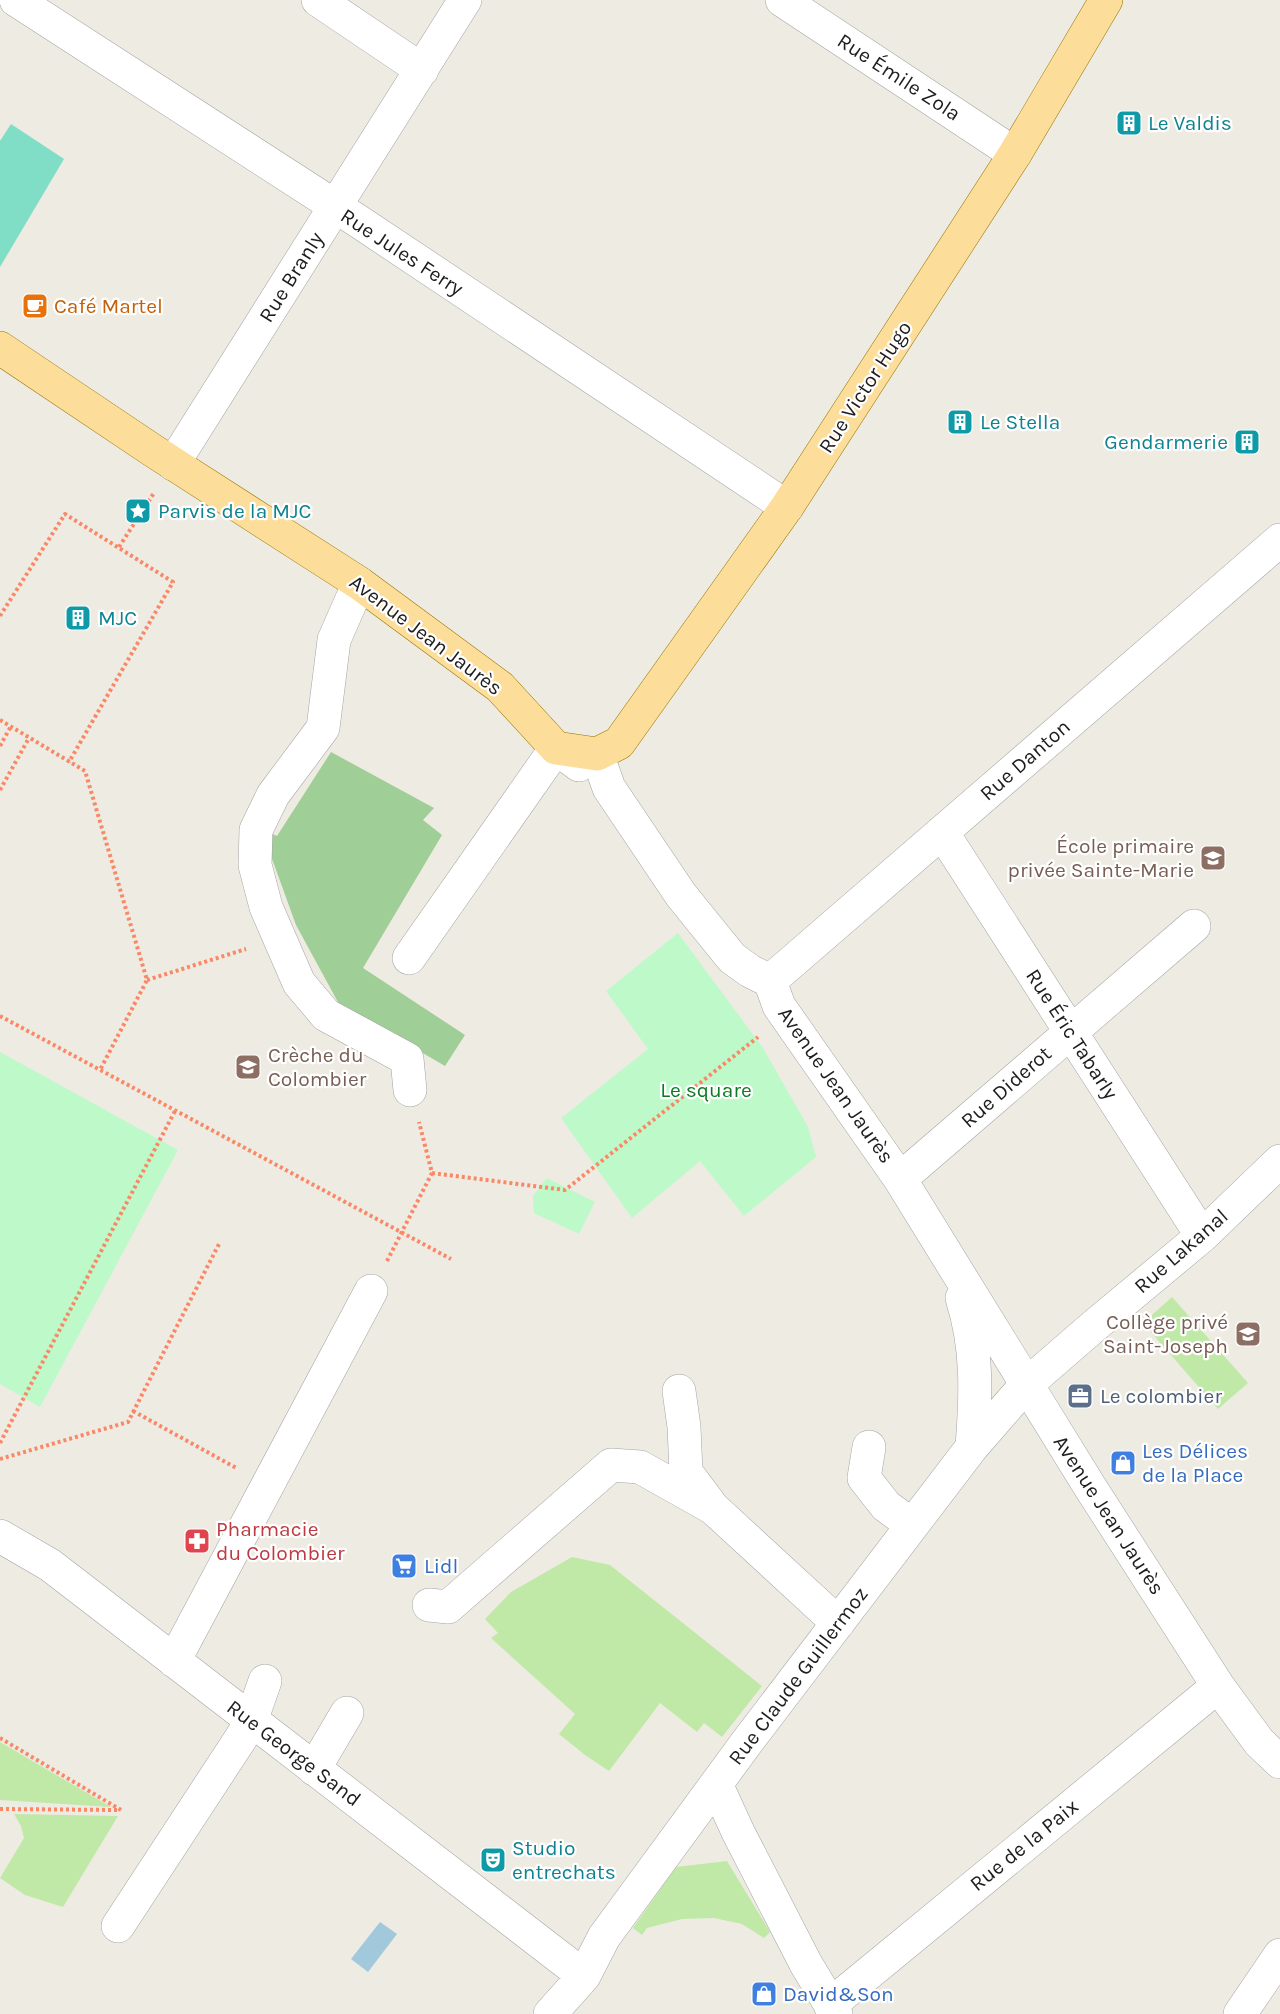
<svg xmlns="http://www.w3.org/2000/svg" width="1280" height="2014" viewBox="0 0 1280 2014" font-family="Karla,sans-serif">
<rect width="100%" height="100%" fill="#eeebe2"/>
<path fill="#c0e9a7" d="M1172,1297L1248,1383L1218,1409L1143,1323Z
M572,1557L610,1565L762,1686L722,1737L704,1723L697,1732L660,1703L609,1771L585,1755L559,1734L575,1714L491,1638L498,1633L485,1619L511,1592Z
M0,1742L111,1807L0,1800Z
M14,1814L118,1816L63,1907L25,1895L0,1878L24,1838L21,1826Z
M727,1861L770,1932L764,1938L742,1924L714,1918L682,1919L647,1928L642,1935L633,1928L676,1867Z"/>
<path fill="#a0ce97" d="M331,752L434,808L423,820L442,835L363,968L465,1035L445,1066L339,1004L296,925L271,856L266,831L277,836Z"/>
<path fill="#bef9ca" d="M678,933L763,1048L808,1127L816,1157L744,1216L700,1161L632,1218L561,1118L648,1049L606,991Z
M0,1052L178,1150L40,1407L0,1384Z
M547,1178L595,1202L579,1234L534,1213L533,1196Z"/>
<path fill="#7fdec5" d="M11,124L64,159L0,267V141Z"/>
<path fill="#a2c8dc" d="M380,1922L397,1934L368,1972L351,1959Z"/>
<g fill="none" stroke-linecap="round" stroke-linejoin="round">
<g stroke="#a4a4a4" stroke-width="34">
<path id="minor" d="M16,0L358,221L787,507
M318,0L422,70
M782,0L1015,154
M173,464L465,0
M359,583L334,640L323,728L273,795L256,830L255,865L266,907L299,983L326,1015L407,1059L410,1090
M597,754L609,788L681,895L732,958L750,971L770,981L779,1006L900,1179L1090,1487L1218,1686L1259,1742L1280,1762
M942,832L1202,1236
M409,958L556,748L579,765
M770,981L1280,540
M900,1179L1194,926
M962,1298C978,1348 976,1396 972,1447
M679,1391L684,1427L686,1472L713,1508L838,1623
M869,1447L864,1478L886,1506L912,1525
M0,1536L50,1565L584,1976
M429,1605L448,1607L611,1465L640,1467L713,1508
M174,1661L371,1291
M314,1769L347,1713
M717,1786L738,1832L806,1964L836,2014
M118,1926L241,1738L251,1721L265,1681
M830,2005L1218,1686
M550,2014L584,1976L604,1937L747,1742L972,1447L1026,1385L1094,1326L1202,1236L1280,1161
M1240,2014L1280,1955"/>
</g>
<g stroke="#957600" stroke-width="34">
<path id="major" d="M0,348L152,450L359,583L500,687L556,748L597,754L619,743L787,507L1015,154L1106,0"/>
</g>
<path stroke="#fa8867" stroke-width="4" stroke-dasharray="3 3" stroke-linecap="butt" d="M119,547L154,493
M0,616L65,514L173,582L69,762
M0,720L85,771L147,980L100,1070
M0,746L11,726
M0,790L29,738
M147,980L246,949
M0,1016L451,1259
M432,1173L565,1190L758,1037
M387,1261L432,1173L419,1122
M133,1411L238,1469
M0,1443L175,1111
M0,1459L128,1422L219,1244
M0,1738L121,1810
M0,1809L119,1810"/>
<use href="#minor" stroke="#fff" stroke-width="33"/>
<use href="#major" stroke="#fcdd99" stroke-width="33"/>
</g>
<defs>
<g id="building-square" transform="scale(1.35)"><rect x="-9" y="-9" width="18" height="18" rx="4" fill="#0f9aa8" stroke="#fff"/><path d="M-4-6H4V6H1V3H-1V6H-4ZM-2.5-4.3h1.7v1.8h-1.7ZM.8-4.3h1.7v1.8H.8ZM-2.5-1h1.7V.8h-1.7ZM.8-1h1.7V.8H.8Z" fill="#fff"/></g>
<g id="cafe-square" transform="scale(1.35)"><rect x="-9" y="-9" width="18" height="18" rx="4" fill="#e8710a" stroke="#fff"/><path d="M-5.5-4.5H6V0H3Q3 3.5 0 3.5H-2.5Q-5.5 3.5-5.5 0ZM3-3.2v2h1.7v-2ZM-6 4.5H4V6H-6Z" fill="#fff"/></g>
<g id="sight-square" transform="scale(1.35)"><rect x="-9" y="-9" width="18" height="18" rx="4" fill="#0f9aa8" stroke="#fff"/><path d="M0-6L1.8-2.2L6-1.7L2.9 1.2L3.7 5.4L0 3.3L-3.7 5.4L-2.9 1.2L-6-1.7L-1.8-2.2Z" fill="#fff"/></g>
<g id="school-square" transform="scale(1.35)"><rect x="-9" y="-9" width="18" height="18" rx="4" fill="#8d6e63" stroke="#fff"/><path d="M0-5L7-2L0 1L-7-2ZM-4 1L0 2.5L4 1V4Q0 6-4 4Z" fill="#fff"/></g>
<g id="office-square" transform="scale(1.35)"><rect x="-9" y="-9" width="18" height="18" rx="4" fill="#5c6f8a" stroke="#fff"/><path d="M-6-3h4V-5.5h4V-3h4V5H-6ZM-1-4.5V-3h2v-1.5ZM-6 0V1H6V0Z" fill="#fff"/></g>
<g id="shop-square" transform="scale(1.35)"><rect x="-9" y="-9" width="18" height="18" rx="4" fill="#3f7fe0" stroke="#fff"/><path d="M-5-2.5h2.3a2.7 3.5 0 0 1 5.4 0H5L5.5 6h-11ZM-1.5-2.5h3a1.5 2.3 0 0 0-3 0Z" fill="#fff"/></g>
<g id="pharmacy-square" transform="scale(1.35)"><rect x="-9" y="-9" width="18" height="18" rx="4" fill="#e0444e" stroke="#fff"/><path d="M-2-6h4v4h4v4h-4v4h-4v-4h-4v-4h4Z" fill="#fff"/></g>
<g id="supermarket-square" transform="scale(1.35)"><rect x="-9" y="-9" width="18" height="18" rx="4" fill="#3f7fe0" stroke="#fff"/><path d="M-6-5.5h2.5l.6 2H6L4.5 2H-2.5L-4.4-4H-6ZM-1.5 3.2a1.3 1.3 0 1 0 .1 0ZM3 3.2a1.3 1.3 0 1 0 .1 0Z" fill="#fff"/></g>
<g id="theatre-square" transform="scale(1.35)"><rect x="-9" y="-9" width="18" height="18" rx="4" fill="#0f9aa8" stroke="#fff"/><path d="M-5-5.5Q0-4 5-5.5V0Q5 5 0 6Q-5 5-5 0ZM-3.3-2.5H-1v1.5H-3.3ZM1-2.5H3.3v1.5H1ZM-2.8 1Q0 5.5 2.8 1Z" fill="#fff"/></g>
</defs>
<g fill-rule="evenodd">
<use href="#building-square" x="1129" y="123"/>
<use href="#cafe-square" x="35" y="306"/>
<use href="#building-square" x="960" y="422"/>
<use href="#building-square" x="1247" y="442"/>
<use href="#sight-square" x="138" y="511"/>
<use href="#building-square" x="78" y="618"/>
<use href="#school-square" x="1213" y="858"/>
<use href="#school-square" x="248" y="1067"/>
<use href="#school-square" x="1248" y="1334"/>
<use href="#office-square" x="1080" y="1396"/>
<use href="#shop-square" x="1123" y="1463"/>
<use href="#pharmacy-square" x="197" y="1541"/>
<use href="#supermarket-square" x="404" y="1566"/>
<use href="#theatre-square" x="493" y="1860"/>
<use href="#shop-square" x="764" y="1994"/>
</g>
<g text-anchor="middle" stroke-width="4.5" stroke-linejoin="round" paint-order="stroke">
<g font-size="21" fill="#1d1d1d" stroke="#fff">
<text transform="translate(899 77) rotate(33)" y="7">Rue Émile Zola</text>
<text transform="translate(402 252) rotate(33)" y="7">Rue Jules Ferry</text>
<text transform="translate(291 277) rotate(-58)" y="7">Rue Branly</text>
<text transform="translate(865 387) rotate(-57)" y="7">Rue Victor Hugo</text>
<text transform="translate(426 635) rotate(37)" y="7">Avenue Jean Jaurès</text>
<text transform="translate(1025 760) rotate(-41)" y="7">Rue Danton</text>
<text transform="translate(1072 1034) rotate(57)" y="7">Rue Éric Tabarly</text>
<text transform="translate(836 1085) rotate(55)" y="7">Avenue Jean Jaurès</text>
<text transform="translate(1006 1087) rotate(-41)" y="7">Rue Diderot</text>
<text transform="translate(1181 1251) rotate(-41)" y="7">Rue Lakanal</text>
<text transform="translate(1109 1515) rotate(57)" y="7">Avenue Jean Jaurès</text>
<text transform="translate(798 1676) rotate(-53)" y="7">Rue Claude Guillermoz</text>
<text transform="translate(294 1753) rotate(37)" y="7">Rue George Sand</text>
<text transform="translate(1024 1845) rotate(-39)" y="7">Rue de la Paix</text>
</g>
<g font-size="21" fill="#0d838f" stroke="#fff" text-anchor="start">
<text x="1148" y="130">Le Valdis</text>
<text x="980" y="429">Le Stella</text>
<text x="1228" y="449" text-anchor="end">Gendarmerie</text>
<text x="158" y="518">Parvis de la MJC</text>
<text x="98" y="625">MJC</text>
<text x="512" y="1855">Studio<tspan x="512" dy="24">entrechats</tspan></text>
</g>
<g font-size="21" fill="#c56008" stroke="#fff" text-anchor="start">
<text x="54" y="313">Café Martel</text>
</g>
<g font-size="21" fill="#785e54" stroke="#fff" text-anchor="end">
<text x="1194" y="853">École primaire<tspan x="1194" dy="24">privée Sainte-Marie</tspan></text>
<text x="268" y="1062" text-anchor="start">Crèche du<tspan x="268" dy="24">Colombier</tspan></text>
<text x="1228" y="1329">Collège privé<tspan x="1228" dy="24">Saint-Joseph</tspan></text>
</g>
<g font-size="21" fill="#0b7a22" stroke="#fff">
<text x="706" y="1097">Le square</text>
</g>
<g font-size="21" fill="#4e5e75" stroke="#fff" text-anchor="start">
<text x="1100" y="1403">Le colombier</text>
</g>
<g font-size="21" fill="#366cbe" stroke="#fff" text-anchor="start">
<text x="1142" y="1458">Les Délices<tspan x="1142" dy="24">de la Place</tspan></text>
<text x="424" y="1573">Lidl</text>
<text x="783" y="2001">David&amp;Son</text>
</g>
<g font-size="21" fill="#be3a42" stroke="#fff" text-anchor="start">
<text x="216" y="1536">Pharmacie<tspan x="216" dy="24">du Colombier</tspan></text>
</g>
</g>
</svg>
